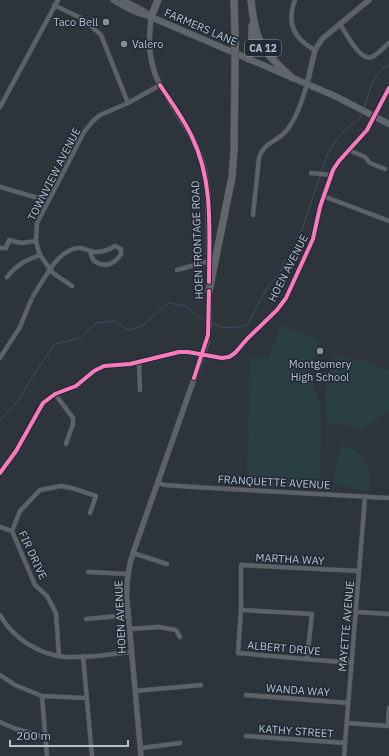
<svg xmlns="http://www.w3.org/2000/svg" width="389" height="756" viewBox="0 0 389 756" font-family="'IBM Plex Sans',sans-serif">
<rect width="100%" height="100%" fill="#2d343b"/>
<path fill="#2a3f42" d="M281,325L321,340L309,373L321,406L320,473L323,490L247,485L250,358H268Z
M336,356L362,360L389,370V411L363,429L326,422L325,393L331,359Z
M341,445C364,449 375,471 369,492L334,483L333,480Z"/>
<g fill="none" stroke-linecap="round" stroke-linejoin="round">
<path stroke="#3c4e65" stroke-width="1" d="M364,109C368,95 373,70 389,65
M321,172C324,160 333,142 342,133C348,126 359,123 362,114
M296,239L300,235L320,175
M211,323C223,329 234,329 247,325L268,286L280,273L285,259
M0,420L18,401L36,371L55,344L80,338L96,323L115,321L121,326L129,330L142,326L168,303L186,306L198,317L206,321"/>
<g stroke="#4b5055" stroke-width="5">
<path id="minor" d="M295,0C286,23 294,39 315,50
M54,5L83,19L101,35L128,103
M340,24C346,33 360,62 372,57C378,54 384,47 389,43
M0,107L58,0
M349,150L365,157L370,163L385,169
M311,173L331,175
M0,187L48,201
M323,196L389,221
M253,215L259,158C264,141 278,142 287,130C296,119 303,98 307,84
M0,248H6L9,240L21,243L36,241
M177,270L209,261
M7,277C18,264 24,261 40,255
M72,286L53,273L50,269C57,259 68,247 81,248C86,249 91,252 96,252C102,252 110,249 115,246L121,249V254C114,265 105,268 94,261L91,255V251
M33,296L50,269L40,255L38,249L36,241L37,223L84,132L93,121L100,115L128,103L160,85
M0,358L20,327L31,300
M139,362L140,390
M55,394L73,418V424L66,444
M0,473L16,451L43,403L55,394L76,386L94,371L104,366L130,364L179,352H188L222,358L229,357L235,353L247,339L277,310L286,298L313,239L320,207L333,170L339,161L367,130L389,88
M158,483L165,485L194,487L389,498
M0,527L12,531
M133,553L167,564
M88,572L128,574
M241,610L312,614L307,659
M356,612L389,614
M0,615C13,638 39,655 66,657C87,658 110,654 131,652
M86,619L128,615
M130,629L159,627L176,630L180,637
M59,656L56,613L47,596L35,585L12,531L20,511L40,490L61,486L72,488L96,496L90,513
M83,656L92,756
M352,663L238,653L241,610V565L359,571
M0,675L15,685L42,696L86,698
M135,691L201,685
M246,695L348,703
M42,696L47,756
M0,722L16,729L45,737
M347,723L389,726
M388,726L389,708
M246,736L345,743
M141,748L180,743
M344,756L365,497"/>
</g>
<g stroke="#4b5055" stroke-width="6">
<path id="tertiary" d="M113,0C125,8 137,14 151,17
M123,0L144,11L150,16
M151,17L149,43L151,59L155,74L160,85L192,137L201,158L205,173L208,194L209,278
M307,84L315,50L322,39L369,0
M141,756L127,600C126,584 128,569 133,553L207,342L209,324V288"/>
</g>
<g stroke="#4b5058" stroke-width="7">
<path id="primary" d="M151,17L337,97L389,124"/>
</g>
<g stroke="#4a5057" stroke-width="8">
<path id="motorway" d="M234,0L235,34
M251,0C255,42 261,49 291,77
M151,17L158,0
M249,59L252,47V26
M209,291L232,177L234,151L235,69"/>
</g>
<use href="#minor" stroke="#5d6269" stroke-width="4"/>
<use href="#tertiary" stroke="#5d6269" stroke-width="5"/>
<use href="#primary" stroke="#5f656a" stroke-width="6"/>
<use href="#motorway" stroke="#626569" stroke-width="7"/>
<g stroke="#4a5057" stroke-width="8" stroke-linecap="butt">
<path id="motorway-bridge" d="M235,34V69"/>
</g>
<use href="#motorway-bridge" stroke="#626569" stroke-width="7"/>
<g stroke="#202936" stroke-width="6">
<path id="cycleway" d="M160,85C171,102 184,119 192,137C214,182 209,233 209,282
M194,378L208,335L209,291
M0,473L16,451L43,403L55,394L76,386L94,371L104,366L130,364L179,352H188L222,358L229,357L235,353L247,339L277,310L286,298L313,239L320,207L333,170L339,161L367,130L389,88"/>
</g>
<use href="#cycleway" stroke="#fd7abc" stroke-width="4"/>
</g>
<g fill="#878f99" stroke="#202936" stroke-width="1.5">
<circle cx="106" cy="22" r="4"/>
<circle cx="124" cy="44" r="4"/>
<circle cx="320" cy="351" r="4"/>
</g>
<g text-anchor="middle" stroke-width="3" stroke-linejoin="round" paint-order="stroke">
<rect fill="#202936" stroke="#8a939e" stroke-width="1" x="245" y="40" width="36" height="16" rx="3"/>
<g font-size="10" font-weight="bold" fill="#b8c0cb">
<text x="263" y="52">CA 12</text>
</g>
<g font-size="11" fill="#b8c0cb" stroke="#202936" text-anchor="end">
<text x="98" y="26">Taco Bell</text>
<text x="132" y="48" text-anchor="start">Valero</text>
<text x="320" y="368" text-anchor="middle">Montgomery<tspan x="320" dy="13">High School</tspan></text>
</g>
<g font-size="11" fill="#b8c0cb" stroke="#202936">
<text transform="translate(201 27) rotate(23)" y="4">FARMERS LANE</text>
<text transform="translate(54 174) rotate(-63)" y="4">TOWNVIEW AVENUE</text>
<text transform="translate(197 240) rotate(-92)" y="4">HOEN FRONTAGE ROAD</text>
<text transform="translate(288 268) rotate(-63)" y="4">HOEN AVENUE</text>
<text transform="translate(274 482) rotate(3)" y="4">FRANQUETTE AVENUE</text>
<text transform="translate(33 555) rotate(65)" y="4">FIR DRIVE</text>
<text transform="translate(290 559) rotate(3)" y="4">MARTHA WAY</text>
<text transform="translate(120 617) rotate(-93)" y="4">HOEN AVENUE</text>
<text transform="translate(346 626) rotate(-85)" y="4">MAYETTE AVENUE</text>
<text transform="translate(284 648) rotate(5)" y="4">ALBERT DRIVE</text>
<text transform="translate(298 690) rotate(4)" y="4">WANDA WAY</text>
<text transform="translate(296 731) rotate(4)" y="4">KATHY STREET</text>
</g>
</g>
<path d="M10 740v6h118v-6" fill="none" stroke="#b8c0cb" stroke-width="2"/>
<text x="16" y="740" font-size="12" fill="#b8c0cb" stroke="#202936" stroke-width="3" paint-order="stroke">200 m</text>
</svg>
